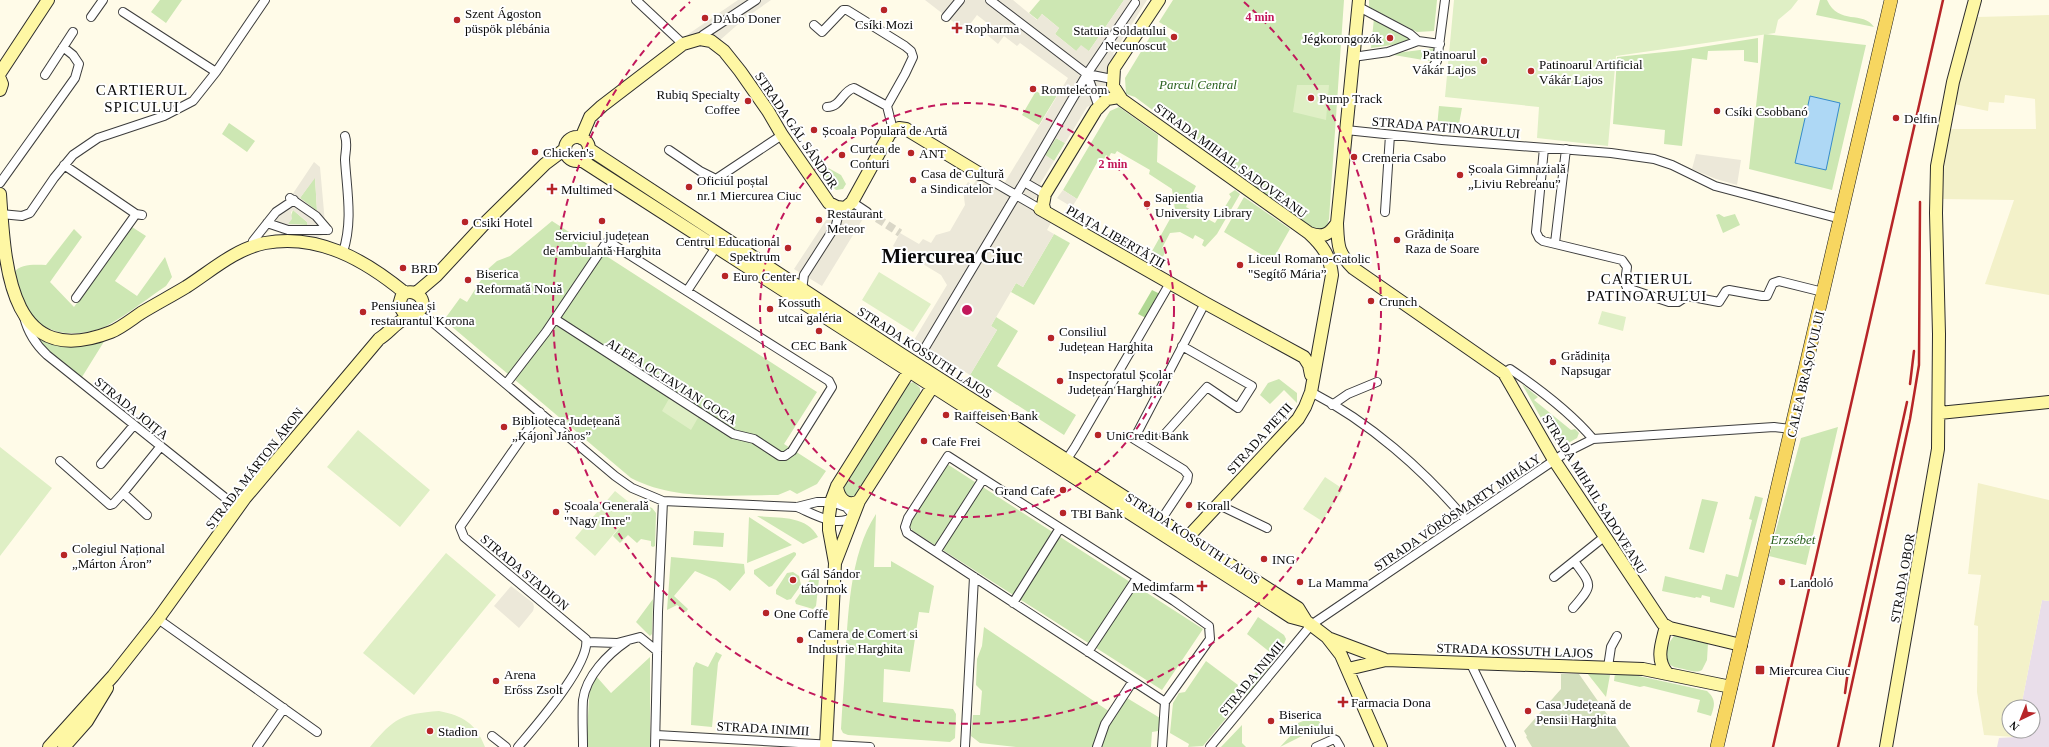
<svg xmlns="http://www.w3.org/2000/svg" width="2049" height="747" viewBox="0 0 2049 747" font-family="'Times New Roman',serif">
<rect width="100%" height="100%" fill="#fffbe8"/>
<path fill="#e9deea" d="M2042,600L2049,601V747H1997L1999,738L2015,737L2016,731H2033V707H2021Z"/>
<path fill="#f3f1c9" d="M2049,15V295L1985,284L2014,200L1942,199L1943,161L1949,129H2036L2035,99L2005,95L2004,103L1989,102L1988,111L1954,104L1977,17Z
M1978,483L2049,500V601L2042,600L2021,707H2009V731H2016L2015,737L1984,735L1977,692L1978,626L1974,625L1981,575L1968,574Z"/>
<path fill="#cde7b3" d="M160,0H182L166,23L151,12Z
M1040,0H1124L1089,51H1076L1055,34L1059,28L1042,14L1038,20L1029,13Z
M1173,0H1344L1329,219L1326,228L1322,232L1314,230L1135,97L1126,94L1125,78L1156,27L1173,42L1179,34L1159,22Z
M1369,0H1437L1434,31L1417,32L1369,7Z
M1820,0H1827C1839,26 1863,10 1874,27L1816,15Z
M1374,18L1418,41L1371,48Z
M1764,34L1866,45L1832,190L1749,169Z
M1758,38V63L1744,61V50L1708,51L1707,60L1692,58L1682,146L1664,144L1665,130L1613,124L1617,57L1683,50Z
M1436,48L1435,62L1388,54Z
M1050,86L1059,92L1039,125L1022,115L1036,91L1044,96Z
M1439,106L1462,108L1458,129L1437,127Z
M1119,107L1158,135L1157,162L1196,186L1186,207L1215,223L1231,197L1229,194L1235,190L1240,194L1217,234L1205,247L1202,245L1204,240L1195,235L1193,239L1180,232L1170,233L1162,248L1166,250L1162,259L1151,253L1175,210L1172,189L1149,174L1150,170L1117,151L1115,154L1111,153L1109,157L1106,155L1103,161L1099,159L1077,199L1063,190L1110,111Z
M229,123L255,141L247,152L222,134Z
M1056,138L1065,143L1054,161L1045,155Z
M823,165L841,175L846,184L843,189L836,190L818,173Z
M315,177L317,211L300,198Z
M1244,197L1290,229L1272,261L1224,232Z
M293,210L307,222V225L288,224Z
M1719,214L1724,217L1735,214L1740,225L1723,233L1716,215Z
M552,221L817,392L784,444L826,471L817,484L797,494L790,490L778,495C729,495 675,501 631,478L444,320L460,298L467,302L488,269L497,261L510,256Z
M132,227L146,236L115,281L137,296L165,257L172,277L166,286C149,297 117,323 99,329C71,338 42,334 25,308C20,299 18,283 14,273C20,263 36,265 46,265L74,229L82,237L50,282L74,307Z
M1054,234L1070,243L1034,305L1011,292L1016,283L1023,287Z
M996,317L1018,331L997,366L1076,415L1064,435L970,375L997,330L991,326Z
M37,337L49,342L105,340L82,377L50,353Z
M1279,379L1297,393V403L1284,390L1270,404L1260,395L1268,383Z
M914,382L920,388V393L858,492L850,500L842,493L846,481L907,384Z
M1522,384L1538,397L1534,400L1571,430L1575,429L1579,433L1577,438L1563,446L1556,445Z
M1838,427L1806,565L1769,556L1801,438Z
M944,462L1203,629L1162,690L913,531L910,527L909,521Z
M1755,496L1763,498L1734,608L1710,602V597L1702,595L1701,598L1696,597L1695,598L1662,591L1665,576L1722,590L1726,574L1738,577L1752,520L1749,519Z
M1702,499L1718,502L1704,553L1689,549Z
M640,503L652,508L656,513L655,546L653,547L651,546V541L641,539L637,543L628,535L620,543L613,536Z
M876,514L874,567H891V561L934,586L929,613L919,612L910,672L884,669L883,702L953,709L956,714L955,738L950,742L848,735L843,733L841,729C842,708 844,687 845,665C848,617 849,555 876,514Z
M757,516C778,518 807,515 818,537L803,544Z
M749,517L792,545L747,563Z
M694,531L724,533L723,547L693,545Z
M794,552L796,553V555L772,586L769,587L754,574V570Z
M671,557L744,564L745,573L730,591L716,580L695,571L674,596L688,609L686,612L677,605L667,610Z
M818,568L820,570L816,606L813,609L796,604L795,601Z
M793,572L799,576L801,585L791,599L787,600L776,594V590L787,573Z
M653,599L652,634L650,636L636,622Z
M1258,617L1284,635L1286,639L1281,652L1247,696L1241,691L1271,653L1247,634Z
M984,627L1116,716L1127,698L1160,718L1158,731L1152,732L1151,747H1016L980,743L971,736L973,715H980L982,691L976,685L977,659L982,646Z
M1675,635L1708,643L1707,660L1702,670C1697,673 1692,671 1687,670C1681,668 1673,668 1669,664C1662,656 1669,641 1675,635Z
M716,652L722,655L718,663L712,727L691,725L693,668L696,662L708,667Z
M650,657V747H586L590,685L596,676L611,693Z
M1206,661L1238,685L1234,695L1237,705L1203,746L1188,747L1189,744L1170,733L1173,703L1179,693L1185,692Z
M1587,673L1610,675L1606,697Z
M1615,673H1625L1707,691C1716,699 1715,705 1711,716L1697,712L1700,700L1644,686L1640,687L1614,681Z
M1316,716L1322,726L1280,747L1296,730L1298,723Z
M1242,725V743L1246,747H1221Z"/>
<path fill="#b0d893" d="M1152,290L1160,294L1146,318L1138,314Z"/>
<path fill="#d2debb" d="M1561,674H1579L1630,747H1532L1526,737L1527,736L1524,731L1561,689Z"/>
<path fill="#dfefc5" d="M1454,0H1798L1791,9L1778,20L1775,33L1616,56L1608,146L1537,138L1539,107L1445,97Z
M1297,85H1329L1326,120L1293,112Z
M879,272L931,304L913,332L862,300Z
M1602,311L1626,317L1623,331L1598,324Z
M670,397L699,416L691,430L662,411Z
M358,430L430,490L400,527L327,467Z
M0,447L52,488L0,556Z
M1325,477L1343,489L1322,521L1303,509Z
M615,491L636,508L595,556L575,538Z
M446,553L496,595L414,695L363,653Z
M439,711C463,716 476,723 485,747H370C394,718 401,714 439,711Z"/>
<path fill="#ece8d9" fill-rule="evenodd" d="M738,0H771L744,19L719,41L687,35Z
M925,0H1013L1037,20L1042,14L1059,28L1055,34L1076,51L1081,45L1089,51L1124,0H1147L1113,54L1118,59L1107,86L1097,102L1087,107L1065,143L1056,138L1045,155L1054,161L1040,184L1046,188L1041,196L1028,202L1054,217L1047,230L1054,234L1023,287L1016,283L991,326L997,330L970,375L914,340L947,285L941,275L893,246L900,233L919,244L923,239L931,243L936,235L950,231L965,205L963,190L968,182L973,185L980,174L1002,187L1068,78L1020,43L1017,46L1004,36L998,44L985,33L991,26L977,15L965,31Z
M1696,154L1741,160L1737,185L1716,179L1692,169Z
M314,162L320,167L326,234L318,237L282,235L278,230L271,229L255,243L250,238L274,208L290,198ZM315,178L317,211L300,198ZM293,210L307,222V225L288,224L292,219L291,212Z
M1063,190L1077,199L1072,207L1057,198Z
M852,207L867,212L822,286L794,269L832,211Z
M511,586L533,603L534,607L533,611L519,628L494,606Z"/>
<path fill="#aed8f5" stroke="#368bcb" d="M1810,96L1840,103L1826,170L1795,163Z"/>
<g fill="none" stroke-linecap="round" stroke-linejoin="round">
<path stroke="#dad7c7" stroke-width="8" stroke-dasharray="8 4" stroke-linecap="butt" d="M867,212L900,233"/>
<g stroke="#3d3d3d" stroke-width="10">
<path id="street" d="M636,0L683,44
M990,0L1087,74L1135,3
M1359,7L1410,34L1418,41
M123,12L216,72
M91,17L103,0
M946,17L960,0
M814,25L822,32L843,10H847L905,46L911,51L913,57L905,74L887,106L893,130
M703,35L756,0
M1353,57L1388,52L1418,41L1440,44
M1432,68L1437,61L1445,0
M45,75L73,32
M1097,102L1087,74L1107,78
M827,107C841,107 842,91 854,88L887,106
M1346,130L1442,140L1611,153L1654,159L1672,165L1715,186L1841,219
M1544,148L1536,232L1539,238L1543,241L1622,260L1627,267L1625,283L1627,288L1669,302H1678L1687,296L1719,302L1726,291L1729,290L1762,296H1767L1773,283L1779,281L1823,292
M669,150L700,171L716,179L782,135
M64,165L136,214L142,215
M980,174L1040,209
M0,183L75,78L79,64L73,55L63,47
M1043,193L1024,182L1087,74
M290,198L316,216L328,230
M852,202L867,212
M1385,212L1390,135
M1,214L22,216L30,213L54,178L73,155L98,138L164,116L193,101L216,72L265,0
M267,223L288,230H328
M253,241L276,212L294,200
M1555,243L1566,149
M343,252C353,221 347,192 345,160C345,152 348,145 345,136
M802,290L804,275L836,225L840,208
M687,291L716,247
M76,298L136,214
M416,314L431,321L615,476L632,488L663,501L797,507L817,502H831L846,507L854,516C837,529 814,514 797,507
M24,317C28,333 35,344 47,355L238,508
M923,351L1024,182
M1504,373L1510,369C1538,388 1571,413 1593,439
M506,384L546,332L606,243L609,242L829,381L832,387L792,451L785,456H780L754,439L733,434L555,319
M1311,392C1369,422 1423,469 1466,520
M1332,405L1348,394L1377,382
M1164,435L1207,387L1238,408L1252,386L1182,346
M1063,460L1067,459L1075,447L1170,283
M60,461L110,505L113,504L123,493L147,515
M101,464L134,425
M123,493L161,446
M1219,505L1267,528
M1161,520L1187,481L1188,475L1184,470L1134,439L1205,303
M936,552L983,479
M1554,577L1604,537
M1013,603L1060,528
M1573,608C1594,584 1592,586 1574,561
M158,619L317,732
M587,642L617,643L640,637L657,651
M1088,652L1137,578
M1470,662L1511,747
M1608,667L1611,647L1617,636
M656,735L870,747
M492,736L506,747
M257,747L284,708
M518,747C534,728 591,664 586,639L464,537L460,527L540,412
M583,747C583,732 582,715 583,700C586,676 608,654 627,641
M655,747L658,612L663,501
M965,747L974,577
M1097,747L1105,724L1133,681
M1162,747L1165,702L1210,639L1209,626L1174,601L948,456L908,518L905,527L907,533L1165,702
M1210,747L1311,625L1565,453L1593,439L1774,427L1791,429
M1316,747L1334,739L1336,740L1340,747"/>
</g>
<g stroke="#2c2c2c" stroke-width="14">
<path id="secondary" d="M1159,0L1114,68L1113,86L1122,100L1309,233C1323,246 1330,256 1332,275L1311,392L1305,407L1298,419L1188,537
M1359,0L1337,223C1338,245 1337,252 1353,268L1504,373L1554,460L1663,624L1670,628L1741,645
M0,73L48,0
M0,79L2,84L0,90
M565 149a12 12 0 1 1 24 0a12 12 0 1 1-24 0Z
M581,138L590,117L602,106L683,44L700,39L711,41L724,51L740,71L768,111L782,135L829,203L837,207L845,208L852,202L890,133L899,128L906,129L980,174
M589,149L901,354L1298,608L1306,621L1327,637L1341,655L1381,747
M581,160L1291,617L1306,621
M0,194C5,264 8,372 111,332C121,328 132,319 141,313C156,304 171,296 186,287C211,271 235,249 265,243C318,233 365,260 405,293
M1040,209L1205,303L1304,357L1309,365L1311,375
M1045,212L1043,205L1045,194L1096,110L1107,99L1119,97
M1309,233C1323,238 1329,235 1337,223
M416,293L436,276L486,222L545,164L565,149
M1939,413L2049,402
M837,486C838,498 847,508 859,501
M835,563L859,501L936,381
M1666,626C1662,643 1655,659 1667,673
M1328,638L1384,659
M1348,669L1386,660L1643,669L1731,687
M49,747L113,676L158,619L245,498L379,339C389,333 395,323 406,318C411,315 417,315 420,310C429,298 412,287 402,295L399,305L404,313L413,315
M64,747L87,721L107,688
M826,747L835,563L829,530V516L831,502L837,486L913,365
M1886,747L1938,449L1939,334L1936,213L1937,166L1953,82L1975,0"/>
</g>
<g stroke="#1b1b1b" stroke-width="14">
<path id="primary" d="M1717,747L1891,0"/>
</g>
<use href="#street" stroke="#fff" stroke-width="8"/>
<use href="#secondary" stroke="#fef7a4" stroke-width="12"/>
<use href="#primary" stroke="#f7d660" stroke-width="13"/>
<path stroke="#b72528" stroke-width="2.5" d="M1910,384L1914,351
M1845,693L1848,671L1907,402
M1773,747L1943,0
M1838,747L1910,419L1919,365L1920,202"/>
</g>
<g fill="none" stroke="#c2185b" stroke-width="2" stroke-dasharray="7 5">
<circle cx="967" cy="310" r="207"/>
<path d="M1244 2A414 414 0 1 1 690 2"/>
</g>
<g fill="#b72528" stroke="#fff" stroke-width="1.5">
<circle cx="884" cy="10" r="4"/>
<circle cx="705" cy="18" r="4"/>
<circle cx="457" cy="20" r="4"/>
<path d="M955 22h4v4h4v4h-4v4h-4v-4h-4v-4h4z"/>
<circle cx="1174" cy="37" r="4"/>
<circle cx="1390" cy="38" r="4"/>
<circle cx="1484" cy="61" r="4"/>
<circle cx="1531" cy="71" r="4"/>
<circle cx="1033" cy="89" r="4"/>
<circle cx="1311" cy="98" r="4"/>
<circle cx="748" cy="101" r="4"/>
<circle cx="1717" cy="111" r="4"/>
<circle cx="1896" cy="118" r="4"/>
<circle cx="814" cy="130" r="4"/>
<circle cx="535" cy="152" r="4"/>
<circle cx="911" cy="153" r="4"/>
<circle cx="842" cy="155" r="4"/>
<circle cx="1354" cy="157" r="4"/>
<circle cx="1460" cy="175" r="4"/>
<circle cx="913" cy="180" r="4"/>
<circle cx="689" cy="187" r="4"/>
<path d="M550 183h4v4h4v4h-4v4h-4v-4h-4v-4h4z"/>
<circle cx="1147" cy="204" r="4"/>
<circle cx="819" cy="220" r="4"/>
<circle cx="602" cy="221" r="4"/>
<circle cx="465" cy="222" r="4"/>
<circle cx="1397" cy="240" r="4"/>
<circle cx="788" cy="248" r="4"/>
<circle cx="1240" cy="265" r="4"/>
<circle cx="403" cy="268" r="4"/>
<circle cx="725" cy="276" r="4"/>
<circle cx="468" cy="280" r="4"/>
<circle cx="1371" cy="301" r="4"/>
<circle cx="770" cy="309" r="4"/>
<circle cx="363" cy="312" r="4"/>
<circle cx="819" cy="331" r="4"/>
<circle cx="1051" cy="338" r="4"/>
<circle cx="1553" cy="362" r="4"/>
<circle cx="1060" cy="381" r="4"/>
<circle cx="946" cy="415" r="4"/>
<circle cx="504" cy="427" r="4"/>
<circle cx="1098" cy="435" r="4"/>
<circle cx="924" cy="441" r="4"/>
<circle cx="1063" cy="490" r="4"/>
<circle cx="1189" cy="505" r="4"/>
<circle cx="556" cy="512" r="4"/>
<circle cx="1063" cy="513" r="4"/>
<circle cx="64" cy="555" r="4"/>
<circle cx="1264" cy="559" r="4"/>
<circle cx="793" cy="580" r="4"/>
<circle cx="1300" cy="582" r="4"/>
<circle cx="1782" cy="582" r="4"/>
<path d="M1200 580h4v4h4v4h-4v4h-4v-4h-4v-4h4z"/>
<circle cx="766" cy="613" r="4"/>
<circle cx="800" cy="640" r="4"/>
<rect x="1755" y="665" width="10" height="10" rx="2"/>
<circle cx="496" cy="681" r="4"/>
<path d="M1341 696h4v4h4v4h-4v4h-4v-4h-4v-4h4z"/>
<circle cx="1528" cy="711" r="4"/>
<circle cx="1271" cy="721" r="4"/>
<circle cx="430" cy="731" r="4"/>
</g>
<g text-anchor="middle" stroke-width="4" stroke-linejoin="round" paint-order="stroke">
<g font-size="13" fill="#0a0a0a" stroke="#fff" text-anchor="start">
<text x="465" y="18">Szent Ágoston<tspan x="465" dy="15">püspök plébánia</tspan></text>
<text x="713" y="23">DAbo Doner</text>
<text x="884" y="29" text-anchor="middle">Csíki Mozi</text>
<text x="965" y="33">Ropharma</text>
<text x="1166" y="35" text-anchor="end">Statuia Soldatului<tspan x="1166" dy="15">Necunoscut</tspan></text>
<text x="1382" y="43" text-anchor="end">Jégkorongozók</text>
<text x="1476" y="59" text-anchor="end">Patinoarul<tspan x="1476" dy="15">Vákár Lajos</tspan></text>
<text x="1539" y="69">Patinoarul Artificial<tspan x="1539" dy="15">Vákár Lajos</tspan></text>
<text x="1041" y="94">Romtelecom</text>
<text x="740" y="99" text-anchor="end">Rubiq Specialty<tspan x="740" dy="15">Coffee</tspan></text>
<text x="1319" y="103">Pump Track</text>
<text x="1725" y="116">Csíki Csobbanó</text>
<text x="1904" y="123">Delfin</text>
<text x="822" y="135">Școala Populară de Artă</text>
<text x="850" y="153">Curtea de<tspan x="850" dy="15">Conturi</tspan></text>
<text x="543" y="157">Chicken's</text>
<text x="919" y="158">ANT</text>
<text x="1362" y="162">Cremeria Csabo</text>
<text x="1468" y="173">Școala Gimnazială<tspan x="1468" dy="15">„Liviu Rebreanu”</tspan></text>
<text x="921" y="178">Casa de Cultură<tspan x="921" dy="15">a Sindicatelor</tspan></text>
<text x="697" y="185">Oficiul poștal<tspan x="697" dy="15">nr.1 Miercurea Ciuc</tspan></text>
<text x="561" y="194">Multimed</text>
<text x="1155" y="202">Sapientia<tspan x="1155" dy="15">University Library</tspan></text>
<text x="827" y="218">Restaurant<tspan x="827" dy="15">Meteor</tspan></text>
<text x="473" y="227">Csiki Hotel</text>
<text x="1405" y="238">Grădinița<tspan x="1405" dy="15">Raza de Soare</tspan></text>
<text x="602" y="240" text-anchor="middle">Serviciul județean<tspan x="602" dy="15">de ambulantă Harghita</tspan></text>
<text x="780" y="246" text-anchor="end">Centrul Educational<tspan x="780" dy="15">Spektrum</tspan></text>
<text x="1248" y="263">Liceul Romano-Catolic<tspan x="1248" dy="15">"Segítő Mária”</tspan></text>
<text x="411" y="273">BRD</text>
<text x="476" y="278">Biserica<tspan x="476" dy="15">Reformată Nouă</tspan></text>
<text x="733" y="281">Euro Center</text>
<text x="1379" y="306">Crunch</text>
<text x="778" y="307">Kossuth<tspan x="778" dy="15">utcai galéria</tspan></text>
<text x="371" y="310">Pensiunea și<tspan x="371" dy="15">restaurantul Korona</tspan></text>
<text x="1059" y="336">Consiliul<tspan x="1059" dy="15">Județean Harghita</tspan></text>
<text x="819" y="350" text-anchor="middle">CEC Bank</text>
<text x="1561" y="360">Grădinița<tspan x="1561" dy="15">Napsugar</tspan></text>
<text x="1068" y="379">Inspectoratul Școlar<tspan x="1068" dy="15">Județean Harghita</tspan></text>
<text x="954" y="420">Raiffeisen Bank</text>
<text x="512" y="425">Biblioteca Județeană<tspan x="512" dy="15">„Kájoni János”</tspan></text>
<text x="1106" y="440">UniCredit Bank</text>
<text x="932" y="446">Cafe Frei</text>
<text x="1055" y="495" text-anchor="end">Grand Cafe</text>
<text x="564" y="510">Școala Generală<tspan x="564" dy="15">"Nagy Imre"</tspan></text>
<text x="1197" y="510">Korall</text>
<text x="1071" y="518">TBI Bank</text>
<text x="72" y="553">Colegiul Național<tspan x="72" dy="15">„Márton Áron”</tspan></text>
<text x="1272" y="564">ING</text>
<text x="801" y="578">Gál Sándor<tspan x="801" dy="15">tábornok</tspan></text>
<text x="1308" y="587">La Mamma</text>
<text x="1790" y="587">Landoló</text>
<text x="1194" y="591" text-anchor="end">Medimfarm</text>
<text x="774" y="618">One Coffe</text>
<text x="808" y="638">Camera de Comert si<tspan x="808" dy="15">Industrie Harghita</tspan></text>
<text x="1769" y="675">Miercurea Ciuc</text>
<text x="504" y="679">Arena<tspan x="504" dy="15">Erőss Zsolt</tspan></text>
<text x="1351" y="707">Farmacia Dona</text>
<text x="1536" y="709">Casa Județeană de<tspan x="1536" dy="15">Pensii Harghita</tspan></text>
<text x="1279" y="719">Biserica<tspan x="1279" dy="15">Mileniului</tspan></text>
<text x="438" y="736">Stadion</text>
</g>
<g font-size="13" font-style="italic" fill="#29601d" stroke="#fff">
<text x="1198" y="89">Parcul Central</text>
<text x="1793" y="544">Erzsébet</text>
</g>
<g font-size="13" fill="#0a0a0a" stroke="#fff">
<text transform="translate(1446 127) rotate(5)" y="5">STRADA PATINOARULUI</text>
<text transform="translate(797 130) rotate(56)" y="5">STRADA GÁL SÁNDOR</text>
<text transform="translate(1231 160) rotate(36)" y="5">STRADA MIHAIL SADOVEANU</text>
<text transform="translate(1116 236) rotate(30)" y="5">PIAȚA LIBERTĂȚII</text>
<text transform="translate(925 352) rotate(33)" y="5">STRADA KOSSUTH LAJOS</text>
<text transform="translate(1805 374) rotate(-77)" y="5">CALEA BRAȘOVULUI</text>
<text transform="translate(672 381) rotate(32)" y="5">ALEEA OCTAVIAN GOGA</text>
<text transform="translate(132 408) rotate(39)" y="5">STRADA JOIȚA</text>
<text transform="translate(1259 438) rotate(-48)" y="5">STRADA PIEȚII</text>
<text transform="translate(254 468) rotate(-52)" y="5">STRADA MÁRTON ÁRON</text>
<text transform="translate(1595 494) rotate(58)" y="5">STRADA MIHAIL SADOVEANU</text>
<text transform="translate(1457 512) rotate(-34)" y="5">STRADA VÖRÖSMARTY MIHÁLY</text>
<text transform="translate(1193 538) rotate(33)" y="5">STRADA KOSSUTH LAJOS</text>
<text transform="translate(525 572) rotate(40)" y="5">STRADA STADION</text>
<text transform="translate(1902 578) rotate(-80)" y="5">STRADA OBOR</text>
<text transform="translate(1515 650) rotate(2)" y="5">STRADA KOSSUTH LAJOS</text>
<text transform="translate(1251 678) rotate(-50)" y="5">STRADA INIMII</text>
<text transform="translate(763 728) rotate(3)" y="5">STRADA INIMII</text>
</g>
<g font-size="15" letter-spacing="1" fill="#0a0a0a" stroke="#fff">
<text x="142" y="95">CARTIERUL<tspan x="142" dy="17">SPICULUI</tspan></text>
<text x="1647" y="284">CARTIERUL<tspan x="1647" dy="17">PATINOARULUI</tspan></text>
</g>
<g font-size="21" font-weight="bold" fill="#0a0a0a" stroke="#fff">
<text x="952" y="263">Miercurea Ciuc</text>
</g>
</g>
<circle cx="967" cy="310" r="6" fill="#c2185b" stroke="#fff" stroke-width="2"/>
<g font-size="12" text-anchor="middle" font-weight="bold" fill="#c2185b" stroke="#fff" stroke-width="4" stroke-linejoin="round" paint-order="stroke">
<text x="1260" y="21">4 min</text>
<text x="1113" y="168">2 min</text>
</g>
<g transform="translate(2021 719) rotate(223)"><circle r="19" fill="#ffffff" stroke="#9d9d9d"/>
<path d="M0-3L7 15L0 10L-7 15Z" fill="#b72528"/>
<text y="-6" font-size="11" font-weight="bold" text-anchor="middle" fill="#0a0a0a">N</text>
</g>
</svg>
